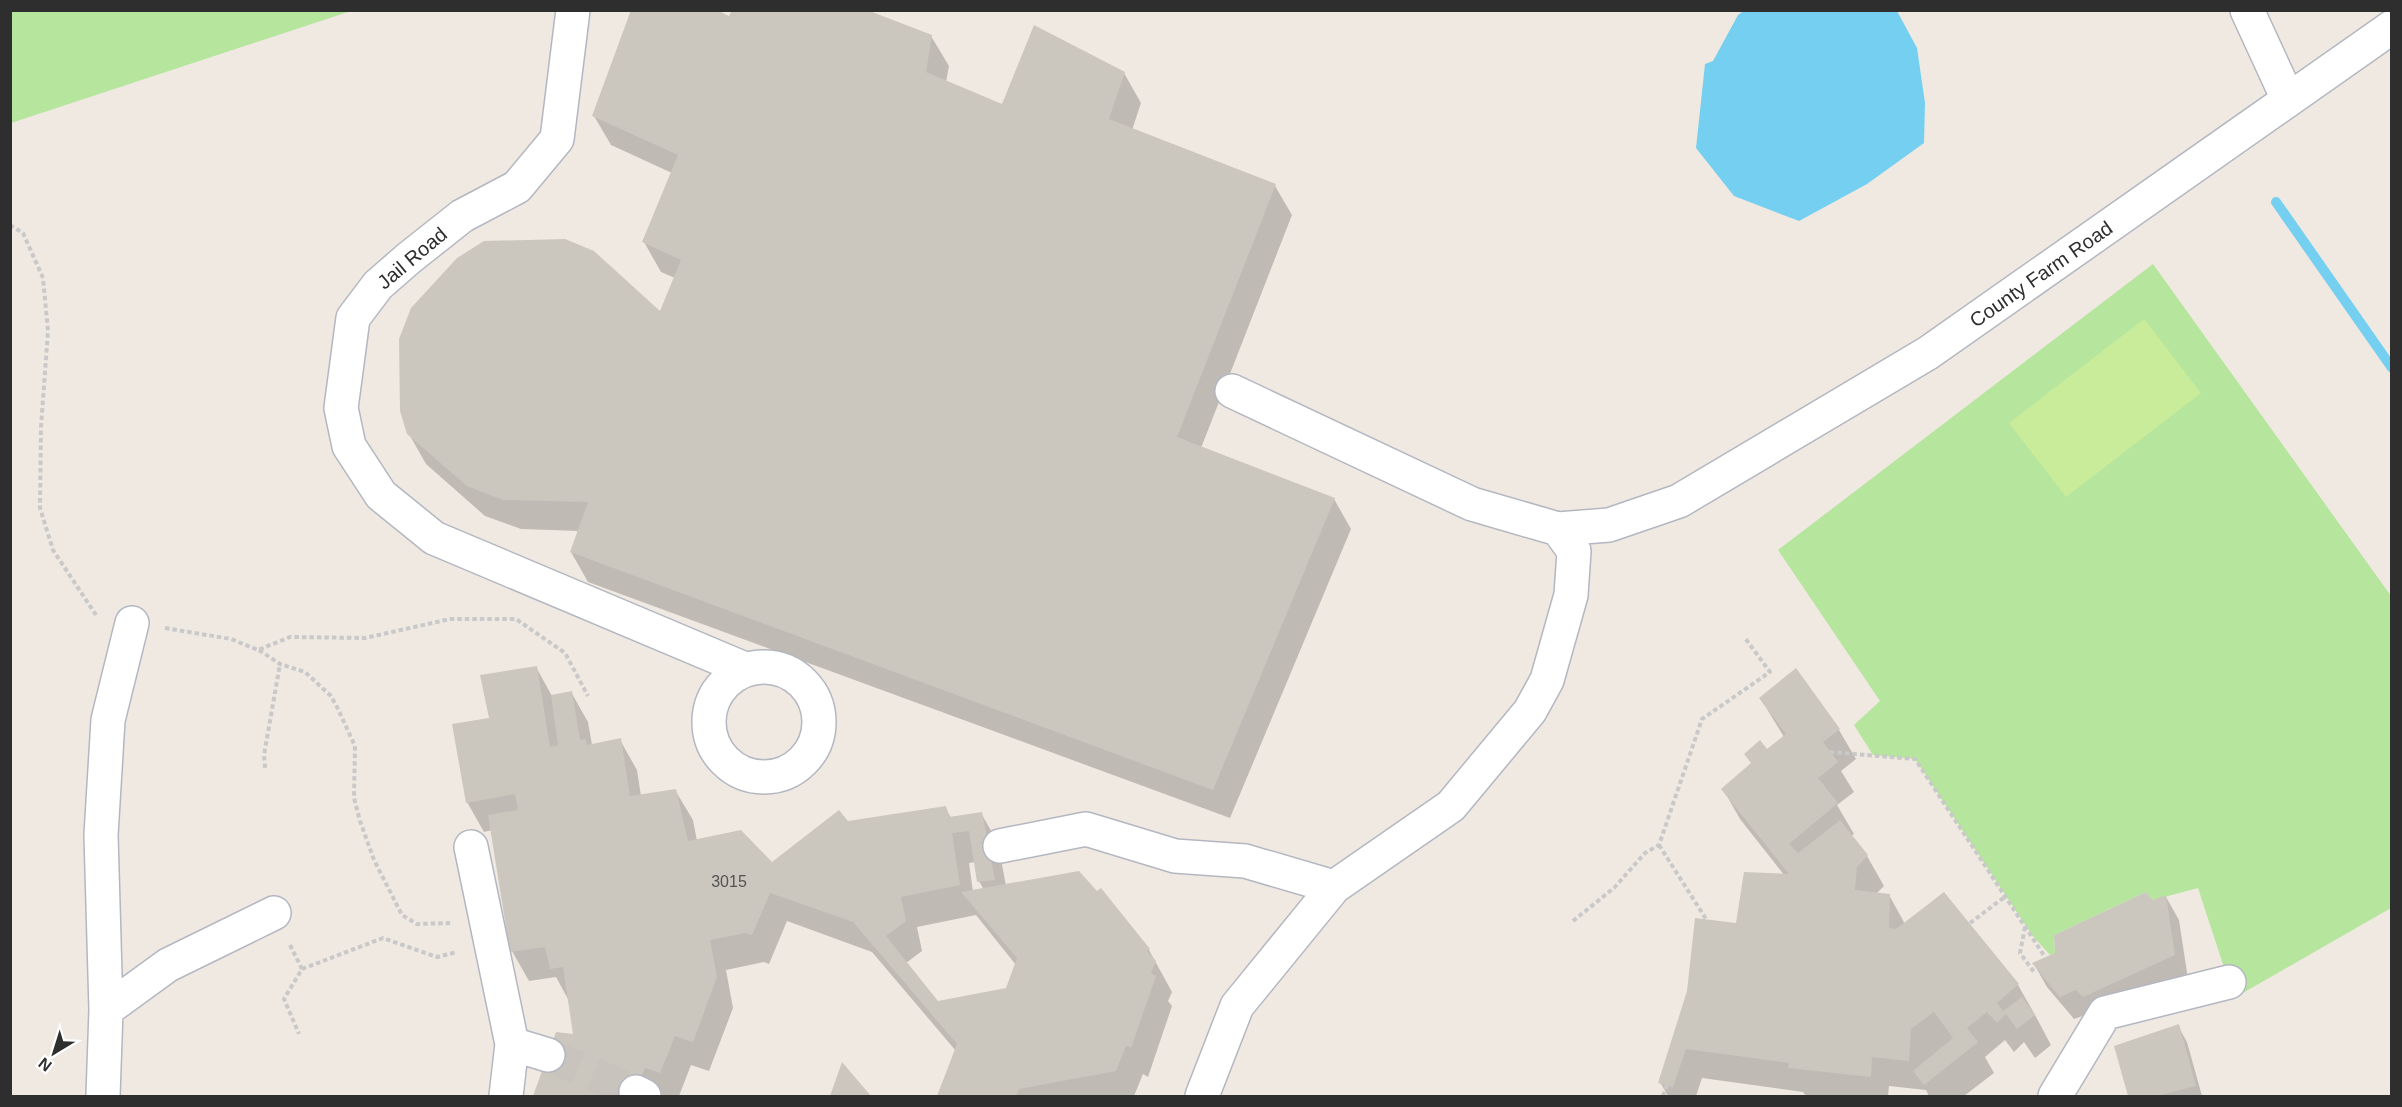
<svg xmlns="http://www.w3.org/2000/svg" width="2402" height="1107" viewBox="0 0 2402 1107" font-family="Helvetica,sans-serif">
<rect width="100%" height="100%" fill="#efe9e1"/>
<path fill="#b6e59e" d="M11,10H351V11L11,123Z
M2153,264L2391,596V908L2234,998L2198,888L2153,900L2146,892L2054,935L2055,953L2050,955L2032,935L1915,759L1873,755L1854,725L1880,701L1778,550Z"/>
<path fill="#c9ec9a" d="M2144,319L2201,393L2066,497L2009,423Z"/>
<path fill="#75cff0" d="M1745,10L1897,11L1917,48L1925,103L1924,143L1867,184L1799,221L1734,196L1696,148L1705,64L1713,61L1738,15Z"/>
<path fill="#0003" fill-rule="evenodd" d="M730,18L931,36L949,66L946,82L1003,106L1124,73L1141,103L1132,130L1275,186L1292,215L1201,448L1334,499L1351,529L1230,818L588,582L571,552L579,531L521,529L485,516L426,464L409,434L661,313L675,278L661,272L644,242L672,173L611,145L594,116Z
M536,667L552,696L571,692L588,722L592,745L620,740L637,770L641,796L675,790L693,820L697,841L772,864L847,823L945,807L951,818L981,813L998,843L1006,886L1149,950L1172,992L1168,1001L1172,1006L1148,1077L1143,1074L1134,1096H938L956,1051L872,952L787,921L769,964L764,962L726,970L733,1008L709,1071L691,1065L679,1096H535L557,1034L575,1035L568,999L556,977L529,981L512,951L492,830L484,832L467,802L491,719ZM976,862L979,881L984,890L973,892L969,863ZM976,915L1016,965L1007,989L938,1002L906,963L922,951L917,927Z
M1761,699L1839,730L1856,759L1841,771L1854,792L1837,805L1854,834L1851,836L1867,856L1884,886L1876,894L1889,895L1905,924L1944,894L2018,985L2035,1015L2051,1045L2035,1058L2024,1042L2014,1052L2005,1040L1985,1057L1994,1073L1964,1096H1929L1926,1090L1889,1086L1888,1096H1806L1803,1092L1702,1078L1696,1096H1668L1660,1082L1738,925L1785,876L1740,819L1723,789L1752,764L1746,755L1767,751L1784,737Z
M2166,897L2179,920L2188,979L2074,1019L2047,987L2034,964Z
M2178,1026L2187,1042L2202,1096H2129L2116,1047Z
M843,1065L869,1096H831Z"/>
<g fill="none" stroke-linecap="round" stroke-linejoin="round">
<path stroke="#75cff0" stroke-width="10" d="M2276,202L2392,368"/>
</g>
<path fill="#cbc7bf" d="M631,10H717L729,16L732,10H867L932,35L926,72L1002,104L1034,25L1125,72L1109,119L1276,184L1177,437L1335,498L1213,790L570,552L588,502L503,500L467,486L407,434L400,411L399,339L411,308L457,258L484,241L565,239L594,251L660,311L681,260L642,242L678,155L592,116Z
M537,666L550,747L558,745L551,695L572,691L580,740L586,739L587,745L621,738L630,796L676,789L688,841L741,830L772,862L839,810L848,821L946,806L949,817L982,812L995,880L977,882L969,831L952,833L960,885L901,897L906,921L886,936L938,1001L1006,988L1017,958L961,892L1079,871L1097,891L1101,888L1150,949L1147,951L1156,961L1151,973L1156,976L1131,1048L1126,1046L1116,1071L1019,1089L1016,1096H937L957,1044L853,922L770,893L752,935L746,933L710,940L717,977L693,1042L675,1036L660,1073L645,1068L634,1096H533L556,1032L573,1034L563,967L550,969L545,947L510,952L488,815L518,810L515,794L466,803L452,724L489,718L480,675Z
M1796,668L1840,729L1823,742L1838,762L1818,778L1838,803L1789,844L1798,853L1840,820L1868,855L1857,867L1855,890L1890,894L1889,928L1896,929L1944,892L2019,984L1997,1003L2003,1011L2022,997L2035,1015L2017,1029L2006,1014L1997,1023L1987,1012L1967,1028L1978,1042L1924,1085L1913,1071L1953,1038L1934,1012L1911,1029L1909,1061L1872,1057L1871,1077L1788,1068L1789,1063L1686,1049L1673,1087L1658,1083L1687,991L1695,918L1736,923L1744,872L1789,874L1721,789L1751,763L1744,754L1760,740L1767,749L1786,734L1759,698Z
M2146,892L2153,900L2166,895L2175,955L2083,997L2076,990L2060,997L2032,963L2055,953L2054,935Z
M2179,1024L2196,1086L2158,1096H2128L2114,1046Z
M842,1062L871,1096H830Z"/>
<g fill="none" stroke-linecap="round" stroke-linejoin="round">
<path stroke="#c8c4bd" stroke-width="33" stroke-dasharray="33 16" stroke-linecap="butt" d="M548,1055L636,1092"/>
<g stroke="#b4b7c1" stroke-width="36">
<path id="minor" d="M573,10L557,139L517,187L462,216L409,258L378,285L353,318L341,408L349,446L381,495L434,538L745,669
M2247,10L2288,99
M1232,391L1472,504L1558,529L1609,525L1679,501L1928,353L2392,27
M709 722a55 55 0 1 1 110 0a55 55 0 1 1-110 0Z
M1000,846L1086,829L1175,856L1245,861L1334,887
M471,847L512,1044L548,1055
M106,1010L168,965L274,913
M636,1092L644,1096
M103,1096L106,1010L101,835L108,720L132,623
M506,1096L512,1044
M1202,1096L1237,1006L1334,887L1451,806L1530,711L1547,680L1571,595L1574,551L1558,529
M2055,1096L2105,1013L2229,982"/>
</g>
<path stroke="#c9c9c9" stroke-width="4" stroke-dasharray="4.5 3" stroke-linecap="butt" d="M10,225L23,233L43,278L48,331L41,427L40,508L53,550L96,615
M165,628L231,639L258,650L290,637L365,638L450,619H516L565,653L588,696
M259,650L280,664L305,672L331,696L338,709L355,746L354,798L360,821L374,860L402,915L417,924L451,923
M1830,752L1915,759L2045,957
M265,768L264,755L280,664
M1659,845L1706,919
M1573,921L1614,888L1645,853L1659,845L1702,719L1770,672L1745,638
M1970,923L2006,896
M2025,927L2020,953L2034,972
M290,945L302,969L284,999L299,1034
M302,969L383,938L437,957L457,952
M1663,1096L1667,1085"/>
<use href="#minor" stroke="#fff" stroke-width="33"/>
</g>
<g text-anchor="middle" stroke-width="6" stroke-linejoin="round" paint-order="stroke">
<g font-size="16" fill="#555452">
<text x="729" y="887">3015</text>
</g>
<g font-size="20" fill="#2e2e2e" stroke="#fff">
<text transform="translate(412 258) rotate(-40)" y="7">Jail Road</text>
<text transform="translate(2041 274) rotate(-35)" y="7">County Farm Road</text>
</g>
</g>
<rect width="2402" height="1107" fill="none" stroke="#2e2e2e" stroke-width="24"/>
<g transform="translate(54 1053) rotate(218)" stroke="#ffffff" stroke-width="4.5" paint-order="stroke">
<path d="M0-4.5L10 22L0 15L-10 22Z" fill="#2e2e2e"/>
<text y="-9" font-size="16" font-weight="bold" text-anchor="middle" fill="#2e2e2e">N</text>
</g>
</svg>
